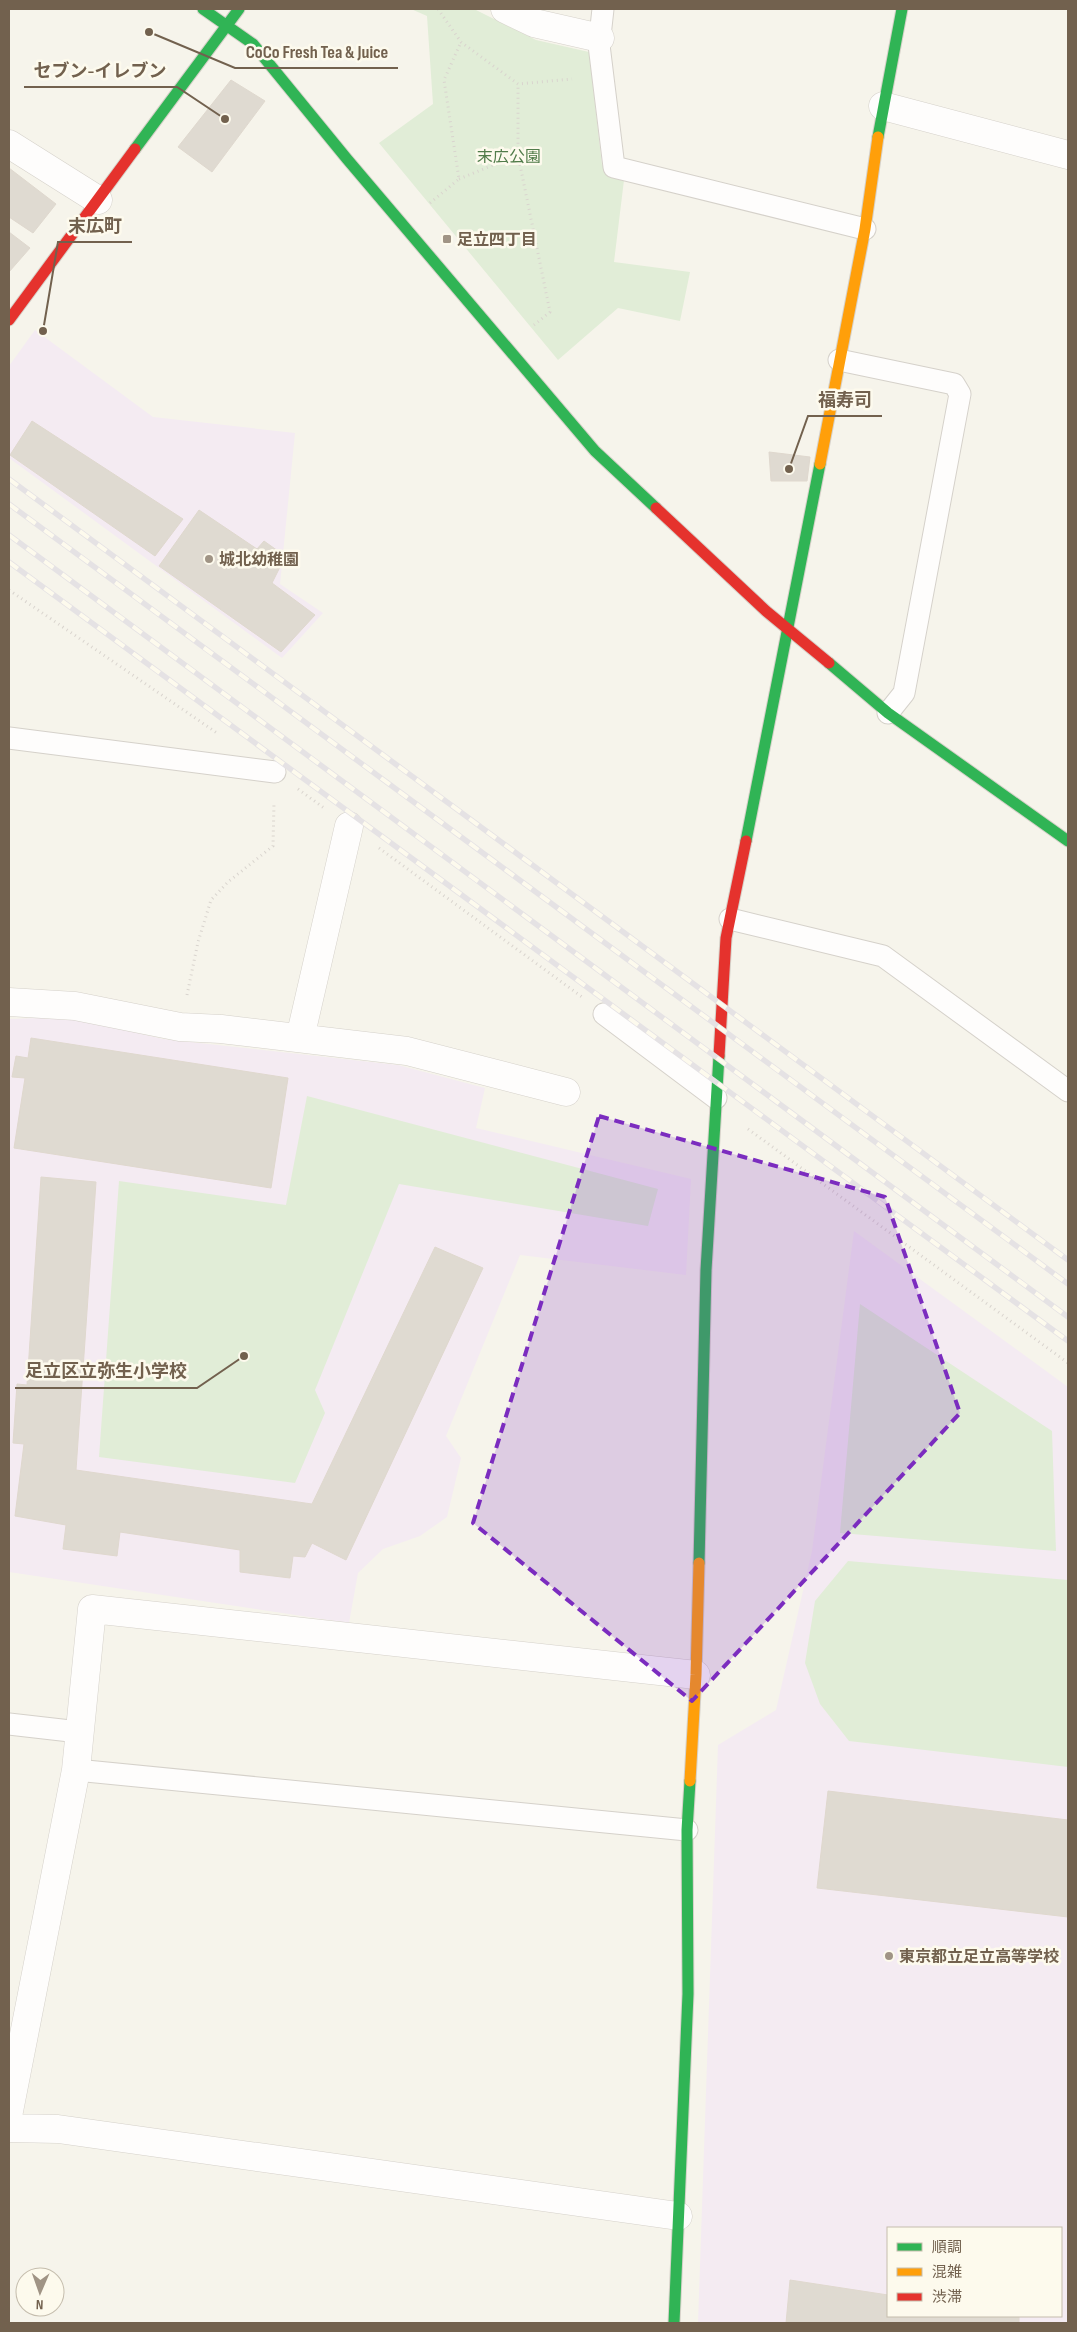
<svg xmlns="http://www.w3.org/2000/svg" width="1077" height="2332" viewBox="0 0 1077 2332" font-family="'Sofia Sans Condensed','Noto Sans JP',sans-serif">
<rect width="100%" height="100%" fill="#f6f4eb"/>
<path fill="#f4ebf2" fill-rule="evenodd" d="M35,330L153,417L295,433L280,584L323,613L282,658L9,458V366Z
M70,1017L163,1039L398,1065L485,1088L476,1128L691,1179L686,1275L520,1255L446,1436L461,1458L447,1517L420,1536L383,1549L358,1573L349,1623L9,1572V1019Z
M854,1231L1068,1387V2323H698L718,1745L776,1710L812,1551ZM888,2228H1061V2316H888Z"/>
<path fill="#e1edd7" d="M411,9H474L536,40L589,52L602,165L624,180L614,262L690,272L680,321L618,308L558,360L379,143L433,104L427,16Z
M307,1096L658,1189L648,1226L399,1184L315,1390L325,1413L295,1483L99,1457L119,1181L286,1205Z
M860,1304L1052,1431L1056,1551L840,1533Z
M848,1561L1068,1580V1767L849,1741L820,1704L805,1663L815,1601Z"/>
<path fill="#dfdad1" stroke="#dfd8ce" d="M231,80L265,101L212,172L178,147Z
M9,168L56,204L33,233L9,217Z
M9,232L30,248L9,272Z
M32,421L183,519L155,556L10,455Z
M769,452L810,457L807,481H771Z
M199,510L257,549L264,541L278,551L272,562L280,567L272,583L315,615L281,652L159,566Z
M31,1038L288,1078L271,1188L14,1148L25,1078L12,1077L16,1056L28,1058Z
M41,1177L96,1182L76,1470L312,1504L435,1247L483,1268L346,1560L312,1543L305,1557L293,1556L290,1578L240,1572V1550L120,1532L117,1556L63,1549L66,1525L15,1516L24,1444L13,1443L17,1384L27,1385Z
M828,1791L1068,1820V1917L817,1888Z
M790,2280L888,2295V2316H1019V2323H786Z"/>
<g fill="none" stroke-linecap="round" stroke-linejoin="round">
<g stroke="#d5d1ca" stroke-width="23">
<path id="lane" d="M603,9L599,45L614,167L865,229
M839,360L954,384L960,394L904,693L888,713
M9,738L275,772
M730,919L883,956L1068,1091
M604,1014L716,1098
M9,1724L79,1732
M76,1770L687,1830"/>
</g>
<g stroke="#d5d1ca" stroke-width="29">
<path id="street" d="M505,9L534,23L600,38
M883,106L1068,155
M9,144L98,200
M9,1002L75,1006L180,1027L221,1029L407,1051L566,1092
M300,1038L349,826
M9,2111L76,1770L92,1609L696,1675
M9,2128L58,2129L678,2216"/>
</g>
<g stroke="#d6d1c9" stroke-width="13">
<path id="fast" d="M203,9L253,44L347,159L595,451L656,508
M878,137L902,9
M135,149L239,9
M829,663L888,713L1068,841
M746,841L820,464
M699,1563L706,1270L719,1056
M674,2323L688,1994L687,1830L690,1781"/>
</g>
<g stroke="#d6d1c9" stroke-width="13">
<path id="slow" d="M820,464L865,229L878,137
M690,1781L696,1675L699,1563"/>
</g>
<g stroke="#d6d1c9" stroke-width="13">
<path id="jam" d="M9,320L135,149
M656,508L766,611L829,663
M719,1056L726,938L746,841"/>
</g>
<path stroke="#d9d4ce" stroke-width="3" stroke-dasharray="1 4" stroke-linecap="butt" d="M438,9L461,42L518,84L572,79
M518,155L550,312L534,325
M459,179L518,155V84
M430,203L459,179L444,80L461,42
M9,590L217,733
M298,789L324,808
M379,848L582,997
M187,995L198,942L211,900L228,882L273,846L274,803
M748,1129L1068,1363"/>
<use href="#lane" stroke="#fefdfc" stroke-width="21"/>
<use href="#street" stroke="#fefdfc" stroke-width="28"/>
<use href="#fast" stroke="#30b455" stroke-width="11"/>
<use href="#slow" stroke="#ff9f0a" stroke-width="11"/>
<use href="#jam" stroke="#e5322d" stroke-width="11"/>
<g stroke="#e5e2e4" stroke-width="5.5">
<path id="rail" d="M9,479L1068,1260
M9,504L1068,1284
M9,535L1068,1317
M9,562L1068,1341"/>
</g>
<use href="#rail" stroke="#fdfaed" stroke-width="4" stroke-dasharray="11" stroke-linecap="butt"/>
</g>
<path fill="#7b2cbf" fill-opacity="0.2" stroke="#7b2cbf" stroke-width="4" stroke-dasharray="10 6" stroke-linejoin="round" d="M599,1116L885,1197L960,1413L692,1701L473,1523Z"/>
<g fill="#a09485" stroke="#fdfaed" stroke-width="2">
<rect x="442" y="234" width="10" height="10" rx="2.5"/>
<circle cx="209" cy="559" r="5"/>
<circle cx="889" cy="1956" r="5"/>
</g>
<g text-anchor="middle" stroke-width="5" stroke-linejoin="round" paint-order="stroke">
<g font-size="16" fill="#517c4a" stroke="#fdfaed">
<text x="509" y="162">末広公園</text>
</g>
<g font-size="16" font-weight="bold" fill="#72614e" stroke="#fdfaed" text-anchor="start">
<text x="457" y="245">足立四丁目</text>
<text x="219" y="565">城北幼稚園</text>
<text x="899" y="1962">東京都立足立高等学校</text>
</g>
</g>
<path fill="none" stroke="#72614e" stroke-width="2" d="M149 32L235 68H398M225 119L177 87H24M43 331L58 242H132M789 469L808 416H882M244 1356L197 1388H15"/>
<g fill="#72614e" stroke="#fdfaed" stroke-width="2">
<circle cx="149" cy="32" r="5"/>
<circle cx="225" cy="119" r="5"/>
<circle cx="43" cy="331" r="5"/>
<circle cx="789" cy="469" r="5"/>
<circle cx="244" cy="1356" r="5"/>
</g>
<g font-size="18" text-anchor="middle" font-weight="bold" fill="#72614e" stroke="#fdfaed" stroke-width="5" stroke-linejoin="round" paint-order="stroke">
<text x="317" y="58">CoCo Fresh Tea &amp; Juice</text>
<text x="100" y="77">セブン-イレブン</text>
<text x="95" y="232">末広町</text>
<text x="845" y="406">福寿司</text>
<text x="106" y="1377">足立区立弥生小学校</text>
</g>
<rect width="1077" height="2332" fill="none" stroke="#72614e" stroke-width="20"/>
<rect x="887" y="2227" width="175" height="90" fill="#fdfaed" stroke="#c5bdad"/>
<rect x="897" y="2243" width="25" height="8" fill="#30b455" stroke="#c5bdad"/>
<text x="932" y="2252" font-size="15" fill="#72614e">順調</text>
<rect x="897" y="2268" width="25" height="8" fill="#ff9f0a" stroke="#c5bdad"/>
<text x="932" y="2277" font-size="15" fill="#72614e">混雑</text>
<rect x="897" y="2293" width="25" height="8" fill="#e5322d" stroke="#c5bdad"/>
<text x="932" y="2302" font-size="15" fill="#72614e">渋滞</text>
<g transform="translate(40 2292) rotate(182)"><circle r="24" fill="#fdfaed" stroke="#c5bdad"/>
<path d="M0-4L9 19L0 12L-9 19Z" fill="#a09485"/>
<text y="-8" font-size="14" font-weight="bold" text-anchor="middle" fill="#72614e">N</text>
</g>
</svg>
